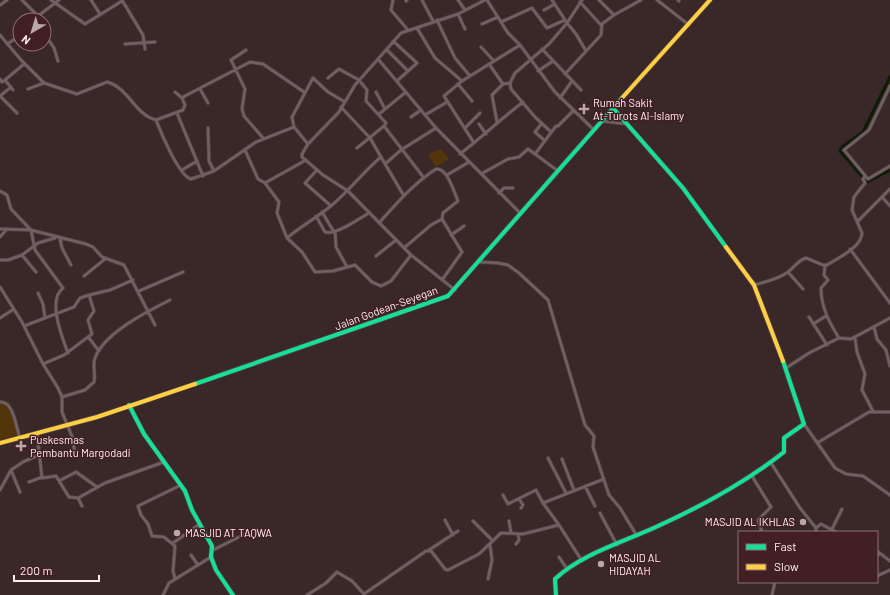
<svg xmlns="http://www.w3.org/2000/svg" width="890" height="595" viewBox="0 0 890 595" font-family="Barlow,sans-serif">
<rect width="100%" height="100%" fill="#3a2728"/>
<path fill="#523609" d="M441,149L449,159L436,167L428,154Z
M9,401L19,435L0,440V404Z"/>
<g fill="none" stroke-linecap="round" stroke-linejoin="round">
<path stroke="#0e1b05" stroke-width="3" d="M890,77L863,132L842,147L840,151L867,182L890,170"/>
<g stroke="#544546" stroke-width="4">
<path id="street" d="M22,0L38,16L39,20
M51,0L85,24L122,1
M91,0L100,14
M122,0L143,35L145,49
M393,0L391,10L408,30
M422,0L433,21
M458,0L465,10
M487,0L508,33L520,45L555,92L593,129
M582,0L567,23L576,34L586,51
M599,0L614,15
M657,0L689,25
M678,0L679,1
M406,1L407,0
M580,2L601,25
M0,5L7,0
M544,10L555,4
M458,14L465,29
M35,20L38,16L59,0
M437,20L455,58L470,76
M501,22L532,8L547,28L565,20
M482,24L498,17
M417,28L435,58L462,81
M44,33L54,48L58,61
M0,35L21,60L44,83L77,94L107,82C129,88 135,115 156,120C161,133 179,176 191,179L214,171L256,142L294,127L308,144L339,112L355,85L401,33L458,14L485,0
M393,41L417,63L397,81
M7,44L20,36
M125,44L155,42
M481,47L494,61
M542,49L581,90
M246,50L231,60L245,89L242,109L244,116L264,139
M387,50L408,71
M378,59L436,128L521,214
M489,64L503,84L492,95L497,122
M538,71L553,61
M565,74L601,35L602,24L614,15L641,0
M328,78L339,69L359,80L367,90L366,101L386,123L384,126L424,178
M0,79L2,82L5,80
M458,84L472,101
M503,84L510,83
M890,86L869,130L844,150L868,179L890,166
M28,89L44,83
M200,89L208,103
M13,90L5,80L24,64
M175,92L182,98
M376,92L385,109
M0,96L17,113
M0,96L11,87
M560,98L572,81
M177,113L203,176
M379,114L406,92
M425,115L447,102
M411,117L421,110
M156,120L183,110L185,105L182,98L185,96L250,62L263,64L304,92
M602,121L627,124
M542,123L535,132L544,140
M479,124L486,134
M294,127L292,117L313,78L328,92L345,102
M208,128L209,161L214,171
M465,128L480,113
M551,132L535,117L511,89L510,83L515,73L549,44L567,23L552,0
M474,143L444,96L462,81L520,45
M308,144L302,154V157L323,175L348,191L411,255L455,290
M357,148L384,126
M245,150L258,179L265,183L306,160
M460,154C482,137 501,119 523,102
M535,154L558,171
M381,157L404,196
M385,164L401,150L436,128
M182,170L197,161
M317,170L305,183L331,206
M481,174L508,159L519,157L528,149L535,154L556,126H558L573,111
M447,175L469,162
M265,183L279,202L277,213L287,238L302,252L315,272L333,271L355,265L372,282L381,286L391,281L411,255
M0,191L7,195L11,209L31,230L35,250L63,288C47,300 62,337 68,353
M499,193L504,188H513
M882,197L890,206
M322,212L334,232
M316,216L325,232C335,236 360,218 369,213
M857,222L890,189
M379,223C396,204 414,183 436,169C447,167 454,192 458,201L443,213L442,219L462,252L442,280
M0,229L31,230L86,244L93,247L102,257L124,265L155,325
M335,231L336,247L347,267
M451,235L464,226
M0,237L7,229
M287,238C301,226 318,217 332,205C350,190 363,172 381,157L370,138L341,107
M60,239L62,248L71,265
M404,248L431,225L442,219
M850,249L890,303
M22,255L38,243L55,238
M376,256L396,240
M0,260H8L22,255L36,272
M479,262L498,263L508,265L519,273L548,300L585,425L594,436L593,447L609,495L620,508L637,536
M825,266L824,275L828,280L821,288C821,307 829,322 839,338
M788,272L803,289
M84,276L105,259
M754,285C765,282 779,279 788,272C795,267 798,260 806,258L823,265H827C838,258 862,247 862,233L852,210L854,197L865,183L863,179L865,176
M0,287L22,322L43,364L58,388L62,397V412L73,439L75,456
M139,291L183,272
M38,293L43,304L45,318
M809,317L827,345
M0,318L14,309
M813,324L826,316
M24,326L74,307L80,298L89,295
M874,327L877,339L886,350L890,366
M89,338L99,351
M855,338L857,352L865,374L862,390L873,411
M43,364L64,355L92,334L88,320L94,311L89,295L110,290L133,280
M786,368L809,353L839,338L851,339L890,318
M62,397L85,390L94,382C96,374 92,366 95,358C104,333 148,311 170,300
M0,402C14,401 16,428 20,438
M804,424L835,468L846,474L863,476L890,495
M37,433L42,478L56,476L69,497L78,498L105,483L164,462
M817,443L869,412H890
M548,458L566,493
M562,459L574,490
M771,463L800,508L816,528
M11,470L20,492
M752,476L771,507L758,520L762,532
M59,481L76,472L97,487
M29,482L42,477
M585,486L595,506
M0,490L11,470L23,462L41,454
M503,495L508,504L536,490L543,503
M78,498L82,506
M519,499L523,505L521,508
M600,513L617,545
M445,520L453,535
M473,521L493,541
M509,521L511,533
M559,525L543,503L604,479
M832,529L842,509
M816,532V528L821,524L836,532
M173,543L200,524
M516,544L519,540L518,534
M213,550L245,534
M429,550L458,531
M877,551L890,561
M191,555L198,565
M877,556L879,553
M559,557L567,569
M877,576L890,570
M175,579L173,571L175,546L164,537L152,536L148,524L141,515L138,506L181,485
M488,579L492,560L490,545
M163,595L169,583L211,557
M307,595L326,583L337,572L352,581L364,594L426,551H431L445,569L448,570L479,554L501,533L523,534L559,525L582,561
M772,595L775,582"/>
</g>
<g stroke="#544546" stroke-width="5.5">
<path id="fast" d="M613,108L683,188L726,247
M195,384L448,296L622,98
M129,405L144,434L185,491L192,510L212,546L211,557L216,570L233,595
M556,595L555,579C583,553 624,542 658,526C702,506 746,482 784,452V438L804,424L783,361"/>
</g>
<g stroke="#544546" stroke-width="5.5">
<path id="slow" d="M622,98L710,0
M726,247L754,285L783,361
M0,443L97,417L195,384"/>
</g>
<use href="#street" stroke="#706061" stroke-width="2.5"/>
<use href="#fast" stroke="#16e098" stroke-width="4"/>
<use href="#slow" stroke="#ffcf43" stroke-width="4"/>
</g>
<g fill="#b9a8a9" stroke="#421f22" stroke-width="1.5">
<path d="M582 103h4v4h4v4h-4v4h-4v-4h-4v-4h4z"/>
<path d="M19 440h4v4h4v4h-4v4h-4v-4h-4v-4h4z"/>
<circle cx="803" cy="522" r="4"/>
<circle cx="177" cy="533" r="4"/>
<circle cx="601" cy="564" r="4"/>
</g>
<g text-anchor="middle" stroke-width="3" stroke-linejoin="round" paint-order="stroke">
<g font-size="11" fill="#fdeeef" stroke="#421f22" text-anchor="start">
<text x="593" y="107">Rumah Sakit<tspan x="593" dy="13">At-Turots Al-Islamy</tspan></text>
<text x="30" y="444">Puskesmas<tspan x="30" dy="13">Pembantu Margodadi</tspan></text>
<text x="795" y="526" text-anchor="end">MASJID AL IKHLAS</text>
<text x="185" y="537">MASJID AT TAQWA</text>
<text x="609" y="562">MASJID AL<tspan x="609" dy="13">HIDAYAH</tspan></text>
</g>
<g font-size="11" fill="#fdeeef" stroke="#421f22">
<text transform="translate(386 308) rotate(-20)" y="4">Jalan Godean-Seyegan</text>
</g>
</g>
<rect x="738" y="531" width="140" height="52" fill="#421f22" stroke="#8d7274"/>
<rect x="746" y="544" width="20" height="6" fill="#16e098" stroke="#8d7274"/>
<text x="774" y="551" font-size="12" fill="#fdeeef">Fast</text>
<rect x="746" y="564" width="20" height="6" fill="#ffcf43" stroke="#8d7274"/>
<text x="774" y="571" font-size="12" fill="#fdeeef">Slow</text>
<g transform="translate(32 32) rotate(218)"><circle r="19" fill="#421f22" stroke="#8d7274"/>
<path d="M0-3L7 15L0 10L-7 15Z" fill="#b9a8a9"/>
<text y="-6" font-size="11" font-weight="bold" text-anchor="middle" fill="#fdeeef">N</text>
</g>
<path d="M14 575v6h85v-6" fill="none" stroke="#fdeeef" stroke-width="2"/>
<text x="20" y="575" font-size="12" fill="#fdeeef" stroke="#421f22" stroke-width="3" paint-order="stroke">200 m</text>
</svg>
